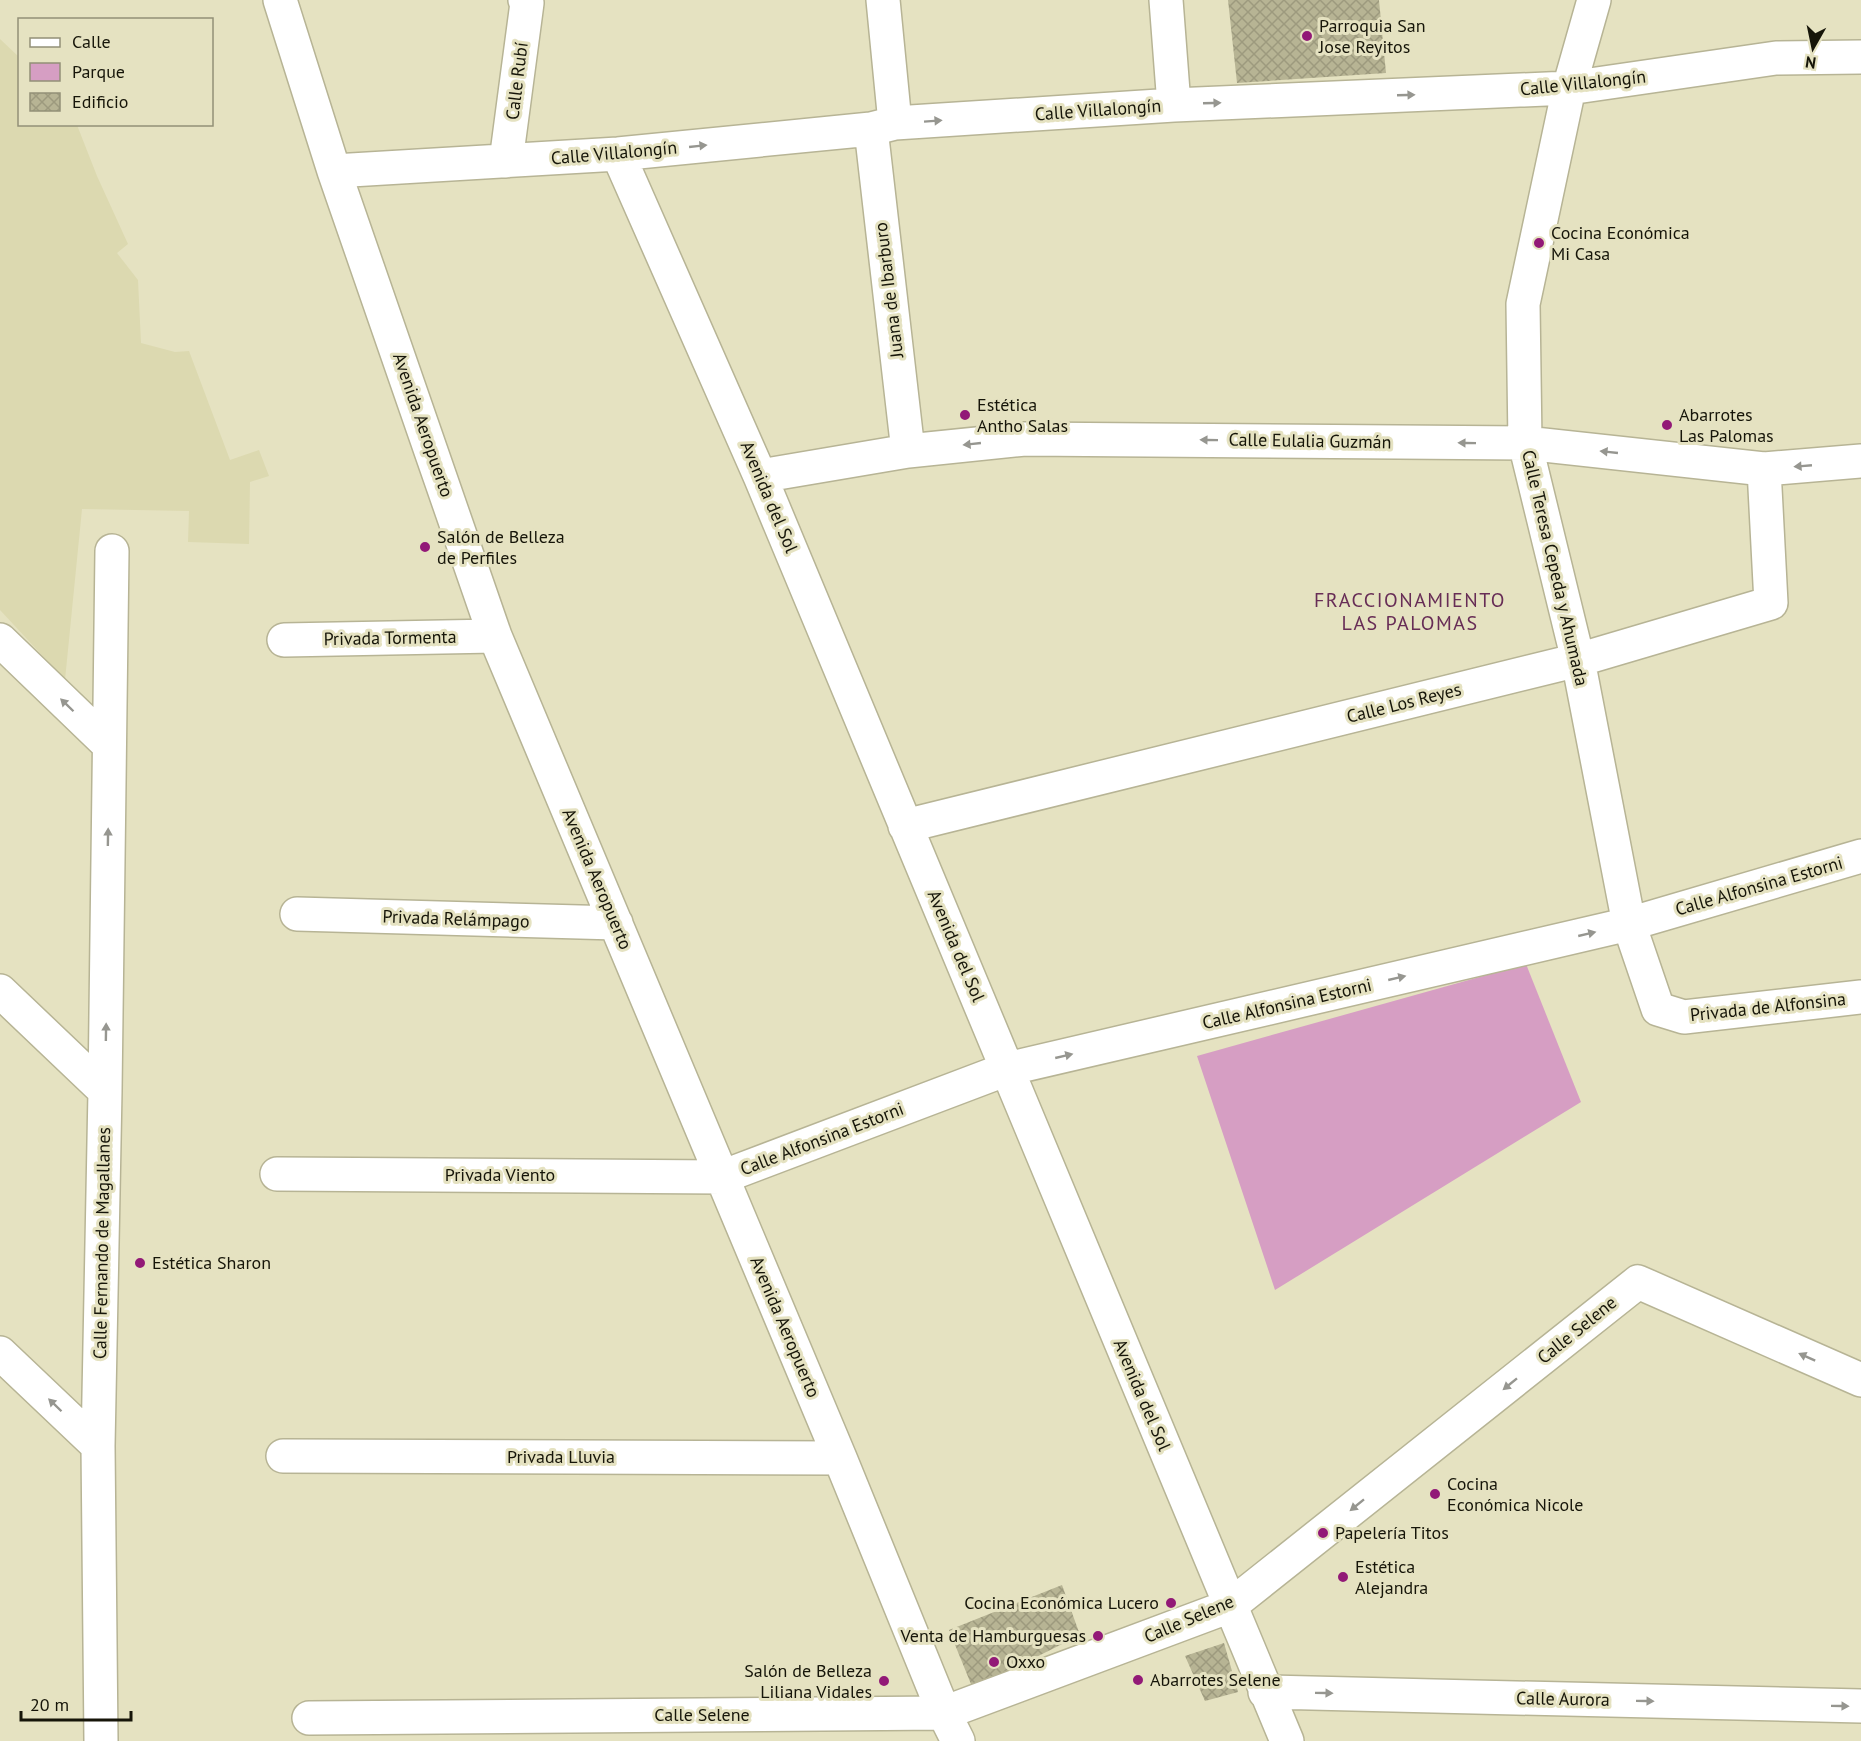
<svg xmlns="http://www.w3.org/2000/svg" width="1861" height="1741" viewBox="0 0 1861 1741" font-family="'PT Sans',sans-serif">
<defs>
<pattern id="building-cross-hatch" width="8" height="8" patternUnits="userSpaceOnUse" patternTransform="scale(1.5)"><rect width="8" height="8" fill="#b7b494"/><path d="M0 0l8 8M0 8l8-8" fill="none" stroke="#9d9a7e"/></pattern>
</defs>
<rect width="100%" height="100%" fill="#e5e2c1"/>
<path fill="#dcd9b0" d="M0,39L19,57L20,124L77,125L97,176L128,244L117,253L138,280L141,343L175,352L189,351L230,460L259,450L269,476L250,482L249,544L188,542L189,511L82,509L65,680L0,610Z"/>
<path fill="#d69ec3" d="M1526,964L1581,1102L1275,1290L1197,1056Z"/>
<path fill="url(#building-cross-hatch)" d="M1228,0H1379L1386,73L1237,83Z
M1062,1585L1080,1635L973,1689L949,1630Z
M1224,1643L1238,1692L1205,1701L1185,1656Z"/>
<g fill="none" stroke-linecap="round" stroke-linejoin="round">
<g stroke="#b7b495" stroke-width="36">
<path id="minor" d="M280,0L334,171L495,636L840,1458L944,1713L958,1741
M883,0L895,123
M1166,0L1174,105
M1594,0L1569,88L1523,304L1525,443L1578,660L1629,924L1658,1009L1684,1017L1861,997
M871,129L908,451
M618,154L760,476L1287,1741
M506,161L527,3L525,0
M334,171L618,154L871,129L895,123L1174,105L1569,88L1776,58L1861,57
M760,476L908,451L1025,439L1525,443L1764,469L1861,461
M0,640L109,745
M284,640L495,636
M905,826L1578,660L1771,603L1764,469
M297,914L616,923
M0,991L105,1091
M277,1174L722,1177L1007,1069L1629,924L1861,856
M0,1353L98,1446
M283,1456L840,1458
M1265,1692L1861,1706
M309,1718L944,1713L1230,1606L1638,1282L1861,1380
M101,1741L98,1446L105,1091L112,551"/>
</g>
<use href="#minor" stroke="#fff" stroke-width="33"/>
</g>
<defs><path id="oneway-solid" d="M-6-.8H1V-3.2L6.5 0L1 3.2V.8H-6Z" transform="scale(1.5)"/></defs>
<g fill="#969690">
<use href="#oneway-solid" transform="translate(1406 95) rotate(-2)"/>
<use href="#oneway-solid" transform="translate(1212 103) rotate(-2)"/>
<use href="#oneway-solid" transform="translate(933 121) rotate(-4)"/>
<use href="#oneway-solid" transform="translate(698 146) rotate(-6)"/>
<use href="#oneway-solid" transform="translate(1209 440) rotate(-179)"/>
<use href="#oneway-solid" transform="translate(1467 443) rotate(-179)"/>
<use href="#oneway-solid" transform="translate(972 444) rotate(174)"/>
<use href="#oneway-solid" transform="translate(1609 452) rotate(-174)"/>
<use href="#oneway-solid" transform="translate(1803 466) rotate(175)"/>
<use href="#oneway-solid" transform="translate(67 705) rotate(-136)"/>
<use href="#oneway-solid" transform="translate(108 837) rotate(-89)"/>
<use href="#oneway-solid" transform="translate(1587 934) rotate(-13)"/>
<use href="#oneway-solid" transform="translate(1397 978) rotate(-13)"/>
<use href="#oneway-solid" transform="translate(106 1032) rotate(-89)"/>
<use href="#oneway-solid" transform="translate(1064 1056) rotate(-13)"/>
<use href="#oneway-solid" transform="translate(1807 1357) rotate(-156)"/>
<use href="#oneway-solid" transform="translate(1510 1384) rotate(141)"/>
<use href="#oneway-solid" transform="translate(55 1405) rotate(-136)"/>
<use href="#oneway-solid" transform="translate(1357 1505) rotate(141)"/>
<use href="#oneway-solid" transform="translate(1324 1693) rotate(1)"/>
<use href="#oneway-solid" transform="translate(1645 1701) rotate(1)"/>
<use href="#oneway-solid" transform="translate(1840 1706) rotate(1)"/>
</g>
<g fill="#921977" stroke="#e5e2c1" stroke-width="2">
<circle cx="1307" cy="36" r="6"/>
<circle cx="1539" cy="243" r="6"/>
<circle cx="965" cy="415" r="6"/>
<circle cx="1667" cy="425" r="6"/>
<circle cx="425" cy="547" r="6"/>
<circle cx="140" cy="1263" r="6"/>
<circle cx="1435" cy="1494" r="6"/>
<circle cx="1323" cy="1533" r="6"/>
<circle cx="1343" cy="1577" r="6"/>
<circle cx="1171" cy="1603" r="6"/>
<circle cx="1098" cy="1636" r="6"/>
<circle cx="994" cy="1662" r="6"/>
<circle cx="1138" cy="1680" r="6"/>
<circle cx="884" cy="1681" r="6"/>
</g>
<g text-anchor="middle" stroke-width="6" stroke-linejoin="round" paint-order="stroke">
<g font-size="18" fill="#161509" stroke="#e5e2c1" text-anchor="start">
<text x="1319" y="32">Parroquia San<tspan x="1319" dy="21">Jose Reyitos</tspan></text>
<text x="1551" y="239">Cocina Económica<tspan x="1551" dy="21">Mi Casa</tspan></text>
<text x="977" y="411">Estética<tspan x="977" dy="21">Antho Salas</tspan></text>
<text x="1679" y="421">Abarrotes<tspan x="1679" dy="21">Las Palomas</tspan></text>
<text x="437" y="543">Salón de Belleza<tspan x="437" dy="21">de Perfiles</tspan></text>
<text x="152" y="1269">Estética Sharon</text>
<text x="1447" y="1490">Cocina<tspan x="1447" dy="21">Económica Nicole</tspan></text>
<text x="1335" y="1539">Papelería Titos</text>
<text x="1355" y="1573">Estética<tspan x="1355" dy="21">Alejandra</tspan></text>
<text x="1159" y="1609" text-anchor="end">Cocina Económica Lucero</text>
<text x="1086" y="1642" text-anchor="end">Venta de Hamburguesas</text>
<text x="1006" y="1668">Oxxo</text>
<text x="872" y="1677" text-anchor="end">Salón de Belleza<tspan x="872" dy="21">Liliana Vidales</tspan></text>
<text x="1150" y="1686">Abarrotes Selene</text>
</g>
<g font-size="18" fill="#161509" stroke="#e5e2c1">
<text transform="translate(517 81) rotate(-83)" y="6">Calle Rubí</text>
<text transform="translate(1583 83) rotate(-6)" y="6">Calle Villalongín</text>
<text transform="translate(1098 110) rotate(-4)" y="6">Calle Villalongín</text>
<text transform="translate(614 153) rotate(-5)" y="6">Calle Villalongín</text>
<text transform="translate(889 290) rotate(-97)" y="6">Juana de Ibarburo</text>
<text transform="translate(423 425) rotate(71)" y="6">Avenida Aeropuerto</text>
<text transform="translate(1310 441) rotate(1)" y="6">Calle Eulalia Guzmán</text>
<text transform="translate(769 497) rotate(67)" y="6">Avenida del Sol</text>
<text transform="translate(1555 568) rotate(77)" y="6">Calle Teresa Cepeda y Ahumada</text>
<text transform="translate(390 638) rotate(-1)" y="6">Privada Tormenta</text>
<text transform="translate(1404 703) rotate(-14)" y="6">Calle Los Reyes</text>
<text transform="translate(597 879) rotate(67)" y="6">Avenida Aeropuerto</text>
<text transform="translate(1759 886) rotate(-16)" y="6">Calle Alfonsina Estorni</text>
<text transform="translate(456 919) rotate(2)" y="6">Privada Relámpago</text>
<text transform="translate(956 946) rotate(67)" y="6">Avenida del Sol</text>
<text transform="translate(1287 1004) rotate(-13)" y="6">Calle Alfonsina Estorni</text>
<text transform="translate(1768 1007) rotate(-6)" y="6">Privada de Alfonsina</text>
<text transform="translate(822 1139) rotate(-21)" y="6">Calle Alfonsina Estorni</text>
<text x="500" y="1181">Privada Viento</text>
<text transform="translate(102 1243) rotate(-89)" y="6">Calle Fernando de Magallanes</text>
<text transform="translate(785 1327) rotate(67)" y="6">Avenida Aeropuerto</text>
<text transform="translate(1577 1330) rotate(-39)" y="6">Calle Selene</text>
<text transform="translate(1142 1395) rotate(67)" y="6">Avenida del Sol</text>
<text x="561" y="1463">Privada Lluvia</text>
<text transform="translate(1189 1619) rotate(-23)" y="6">Calle Selene</text>
<text transform="translate(1563 1699) rotate(1)" y="6">Calle Aurora</text>
<text x="702" y="1721">Calle Selene</text>
</g>
<g font-size="20" letter-spacing="1.5" fill="#672d56" stroke="#e5e2c1">
<text x="1410" y="607">FRACCIONAMIENTO<tspan x="1410" dy="23">LAS PALOMAS</tspan></text>
</g>
</g>
<rect x="18" y="18" width="195" height="108" fill="#e5e2c1" stroke="#929077" stroke-width="1.5"/>
<rect x="30" y="38" width="30" height="9" fill="#ffffff" stroke="#929077" stroke-width="1.5"/>
<text x="72" y="48" font-size="18" fill="#161509">Calle</text>
<rect x="30" y="63" width="30" height="18" fill="#d69ec3" stroke="#929077" stroke-width="1.5"/>
<text x="72" y="78" font-size="18" fill="#161509">Parque</text>
<rect x="30" y="93" width="30" height="18" fill="url(#building-cross-hatch)" stroke="#929077" stroke-width="1.5"/>
<text x="72" y="108" font-size="18" fill="#161509">Edificio</text>
<g transform="translate(1813 48) rotate(189)" stroke="#e5e2c1" stroke-width="4.5" paint-order="stroke">
<path d="M0-4.5L10 22L0 15L-10 22Z" fill="#161509"/>
<text y="-9" font-size="16" font-weight="bold" text-anchor="middle" fill="#161509">N</text>
</g>
<path d="M21 1711v9h110v-9" fill="none" stroke="#161509" stroke-width="3"/>
<text x="30" y="1711" font-size="18" fill="#161509" stroke="#e5e2c1" stroke-width="4.5" paint-order="stroke">20 m</text>
</svg>
